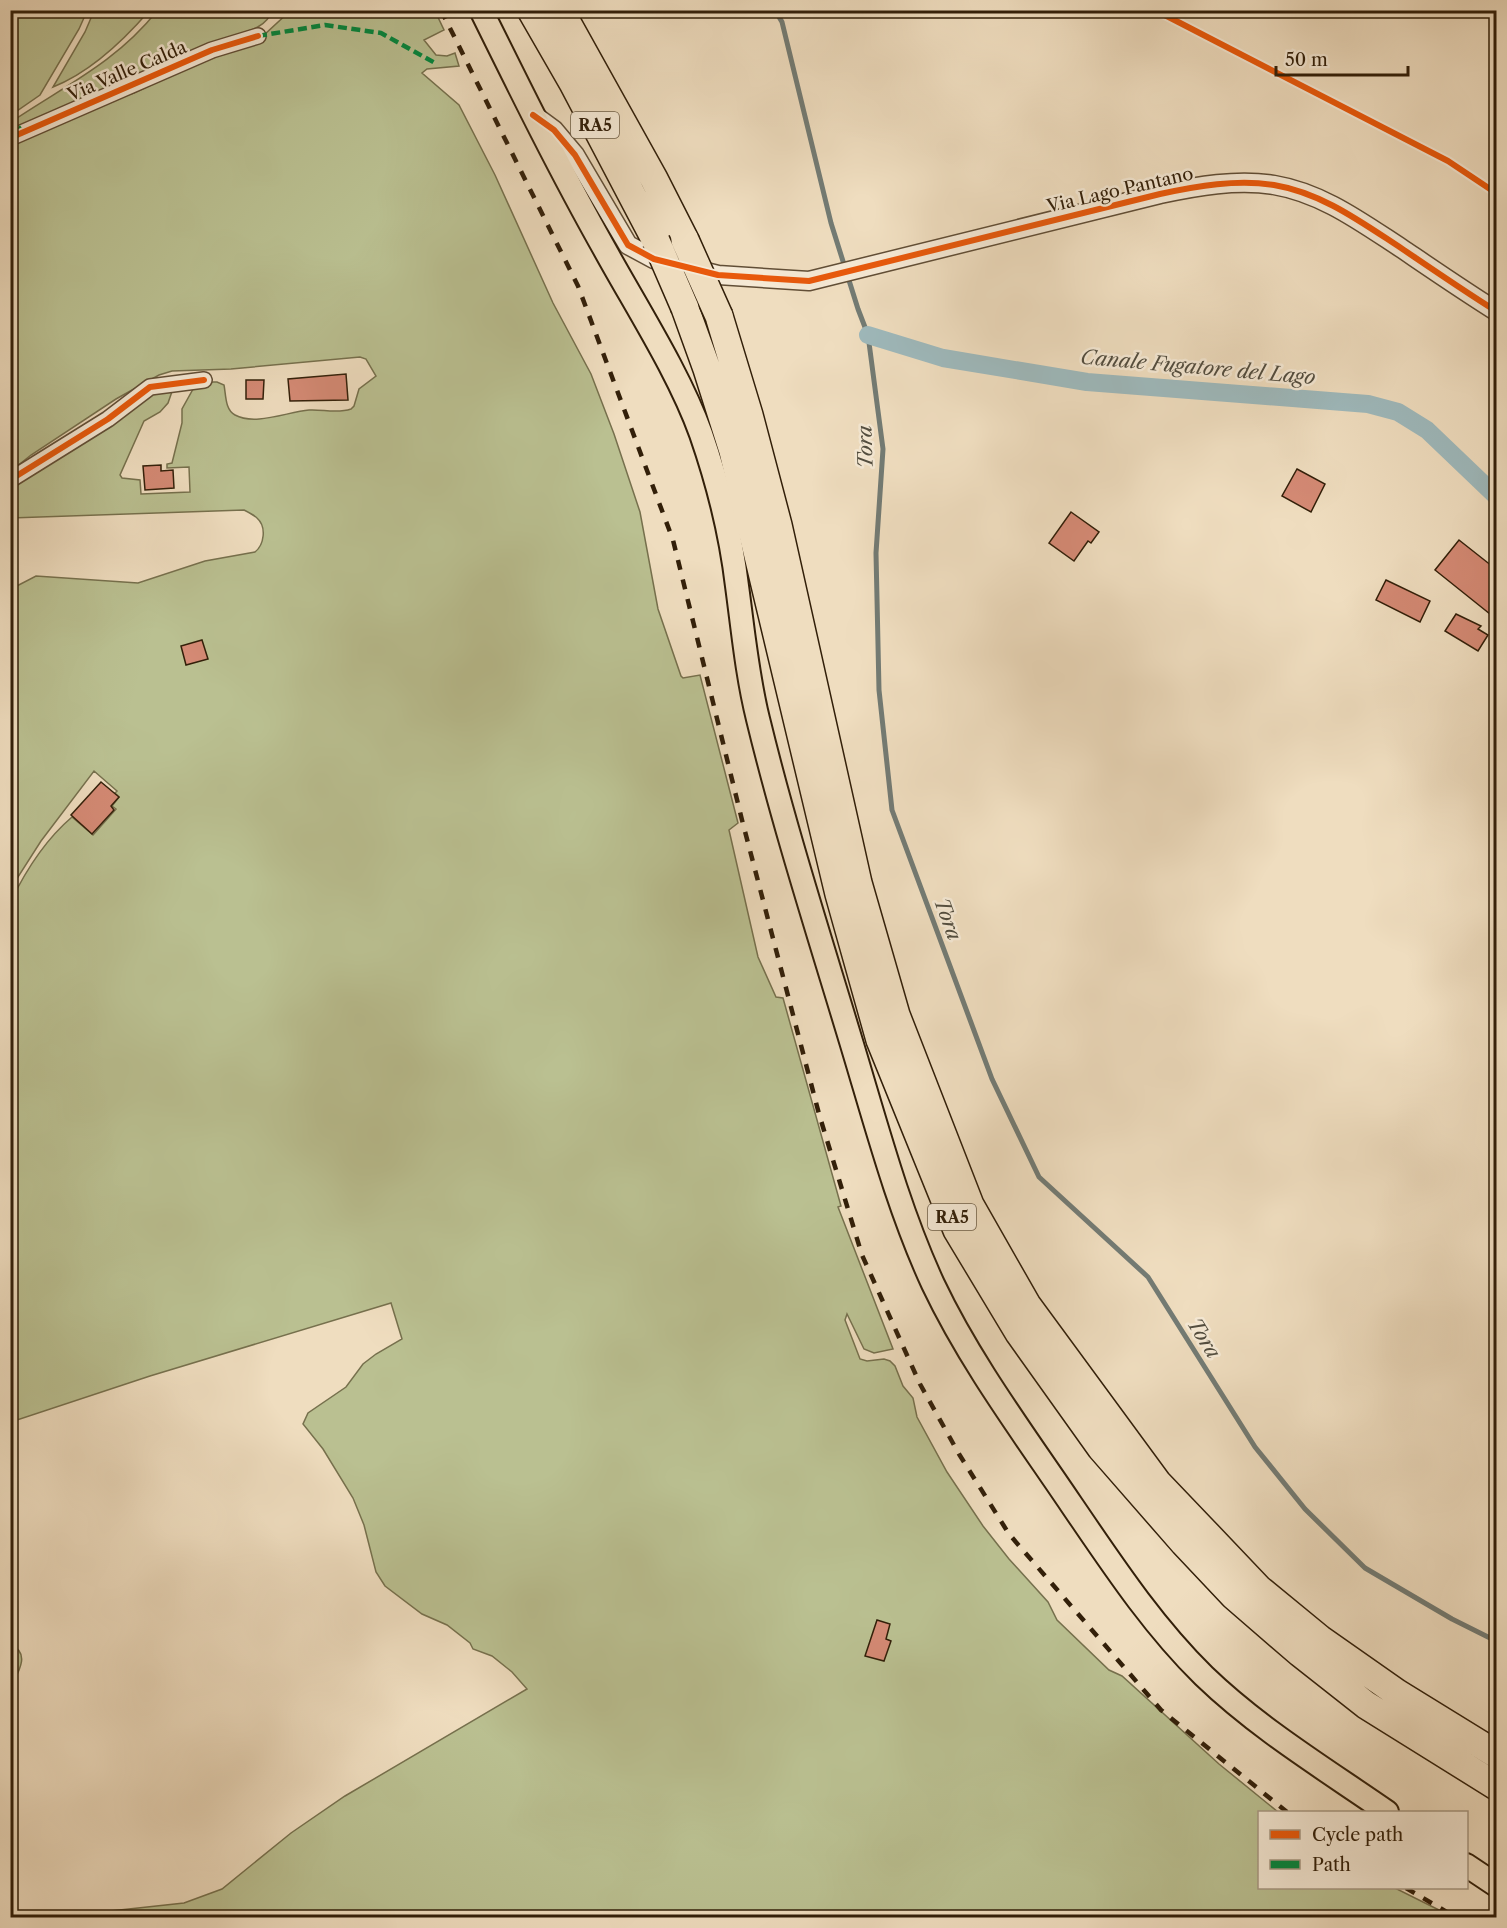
<svg xmlns="http://www.w3.org/2000/svg" width="1507" height="1928" viewBox="0 0 1507 1928" font-family="'Libre Caslon Text',serif">
<rect width="100%" height="100%" fill="#efddbf"/>
<filter id="stains"><feTurbulence type="fractalNoise" baseFrequency=".00333" numOctaves="4"/><feColorMatrix values="0 0 0 0 .2 0 0 0 0 .09 0 0 0 0 .02 0 0 0 .5 -.17"/></filter>
<radialGradient id="worn" r=".72"><stop offset=".6" stop-color="#630" stop-opacity="0"/><stop offset="1" stop-color="#630" stop-opacity=".3"/></radialGradient>
<path fill="#bac091" stroke="#76704d" stroke-width="1.5" d="M11,10L87,11L79,29L40,95L11,115Z
M94,11H149C123,41 91,72 53,87L85,32Z
M157,11H272C266,29 244,32 227,38L11,134V123L14,120C68,84 116,62 157,11Z
M290,11H435L444,30L424,40L436,55L447,56L455,53L459,66L427,69L422,73L459,105L495,175L553,303L591,374L614,434L640,512L658,609L681,676L683,678L700,675L738,823L729,830L758,957L776,997L783,998L841,1206L838,1207L893,1349L874,1353L864,1349L847,1314L845,1320L860,1359L867,1361L884,1359L890,1361L895,1366L903,1386L913,1398L917,1417L947,1472L983,1526L1009,1559L1048,1602L1057,1620L1109,1670L1122,1676L1219,1764L1278,1812H1260V1888H1395L1453,1917H55L184,1903L222,1889L291,1833L345,1796L527,1689L512,1672L492,1656L473,1649L470,1643L447,1625L422,1614L385,1586L376,1572L364,1525L353,1498L323,1449L303,1424L308,1413L346,1387L363,1364L376,1354L402,1339L391,1303L150,1376L11,1422V901C26,870 45,840 72,817L93,835L116,809L112,806L119,797L115,793L117,791L94,771L41,841L11,888V589L36,576L138,583L205,561L255,552C264,545 267,527 257,518C254,515 248,512 244,510L11,518V480L176,380L168,403L160,412L144,421L120,475L122,478L140,480L141,494L190,492L189,467L167,468V464L172,463L182,423V409L197,382H217L224,385C226,395 225,410 235,415C255,426 287,412 309,410C322,409 337,414 351,409L354,406L359,389L376,376L366,359L360,357L231,369L172,371L159,375L116,399L31,455L11,471V145L97,104L134,93L230,47L265,34Z
M11,1645C31,1653 18,1673 11,1687Z"/>
<g fill="none" stroke-linecap="round" stroke-linejoin="round">
<path stroke="#737b74" stroke-width="5" d="M775,10L782,22L831,223L858,309L868,335L883,449L876,553L879,690L892,810L992,1079L1039,1177L1148,1277L1255,1447L1305,1509L1365,1568L1452,1619L1496,1641"/>
<path stroke="#9eb9bc" stroke-width="18" d="M868,335L943,358L1087,382L1368,404L1398,412L1427,430L1496,496"/>
</g>
<path fill="#d58a75" stroke="#321f09" stroke-width="1.5" d="M346,374L348,400L290,401L288,379Z
M246,380H264L263,399H246Z
M161,465V471L173,470L174,488L145,490L143,466Z
M1297,469L1325,484L1311,512L1282,496Z
M1071,512L1099,532L1091,543L1088,541L1074,561L1049,543Z
M1459,540L1497,570V606L1490,614L1435,570Z
M1386,580L1430,601L1420,622L1376,600Z
M1456,614L1481,626L1478,629L1488,635L1478,651L1445,631Z
M202,640L208,659L186,665L181,646Z
M101,782L119,797L111,806L114,810L92,834L71,815Z
M877,1620L890,1624L886,1639L891,1641L884,1661L865,1656Z"/>
<g fill="none" stroke-linecap="round" stroke-linejoin="round">
<g stroke="#614e36" stroke-width="18">
<path id="minor" d="M10,138L212,50L258,36
M10,480L108,419L150,387L204,380"/>
</g>
<g stroke="#614e36" stroke-width="21">
<path id="tertiary" d="M535,116L554,130L575,155L628,245L654,259L718,275L809,281L1160,194C1197,186 1237,179 1274,185C1322,193 1361,222 1401,248C1432,269 1464,291 1496,311"/>
</g>
<g stroke="#321f09" stroke-width="26">
<path id="primary" d="M481,10C521,91 561,172 605,250C637,308 679,373 701,434C718,483 731,535 737,586C743,630 747,675 758,719C784,826 818,932 850,1038C875,1120 897,1206 933,1284C970,1362 1023,1433 1071,1504C1112,1564 1152,1625 1204,1676C1259,1729 1325,1769 1387,1812
M1466,1865L1496,1885"/>
</g>
<g stroke="#321f09" stroke-width="30">
<path id="motorway" d="M531,10L573,83L656,241
M560,10L654,179L685,240
M685,308L707,369L733,451L839,894L880,1040L957,1230L1019,1333L1101,1448L1184,1543L1234,1596L1300,1653L1366,1705L1496,1786
M719,316L749,415L778,525L858,883L896,1015L970,1205L1027,1305L1157,1482L1200,1527L1259,1589L1320,1639L1397,1693L1496,1754"/>
</g>
<use href="#minor" stroke="#f5e9d5" stroke-width="15"/>
<use href="#tertiary" stroke="#f5e9d5" stroke-width="18"/>
<use href="#primary" stroke="#efddbf" stroke-width="22"/>
<use href="#motorway" stroke="#efddbf" stroke-width="27"/>
<path stroke="#321f09" stroke-width="4.5" stroke-dasharray="10 10" stroke-linecap="butt" d="M441,10L578,286L673,540L742,820L819,1114L862,1255L920,1384L959,1454L1009,1534L1161,1710L1287,1812
M1406,1888L1457,1918"/>
<g stroke="#321f09" stroke-width="30" stroke-linecap="butt">
<path id="motorway-bridge" d="M685,240L719,316
M656,241L685,308"/>
</g>
<use href="#motorway-bridge" stroke="#efddbf" stroke-width="27"/>
<path stroke="#00873e" stroke-width="4.5" stroke-dasharray="9 4.5" stroke-linecap="butt" d="M258,36L325,25L381,33L435,63
M10,116L23,133"/>
<g stroke="#f5e9d5" stroke-width="10">
<path id="cycleway" d="M1155,10L1448,161L1496,193
M533,115L554,130L575,155L628,245L654,259L718,275L809,281L1160,194C1197,186 1237,179 1274,185C1322,193 1361,222 1401,248C1432,269 1464,291 1496,311
M10,138L212,50L258,36
M10,480L108,419L150,387L204,380"/>
</g>
<use href="#cycleway" stroke="#e8590c" stroke-width="6"/>
</g>
<g text-anchor="middle" stroke-width="5" stroke-linejoin="round" paint-order="stroke">
<g fill="#f5e9d5" stroke="#6c5c46" stroke-width="1.5">
<rect x="571" y="112" width="48" height="26" rx="4.5"/>
<rect x="928" y="1204" width="48" height="26" rx="4.5"/>
</g>
<g font-size="16" font-weight="bold" fill="#321f09">
<text x="595" y="131">RA5</text>
<text x="952" y="1223">RA5</text>
</g>
<g font-size="18" fill="#321f09" stroke="#f5e9d5">
<text transform="translate(127 71) rotate(-23)" y="6">Via Valle Calda</text>
<text transform="translate(1120 190) rotate(-13)" y="6">Via Lago Pantano</text>
</g>
<g font-size="20" font-style="italic" fill="#524d3f" stroke="#f5e9d5">
<text transform="translate(1198 367) rotate(5)" y="7">Canale Fugatore del Lago</text>
<text transform="translate(865 447) rotate(-92)" y="7">Tora</text>
<text transform="translate(948 919) rotate(70)" y="7">Tora</text>
<text transform="translate(1204 1338) rotate(58)" y="7">Tora</text>
</g>
</g>
<rect width="1507" height="1928" fill="none" stroke="#efddbf" stroke-width="36"/>
<rect x="12" y="12" width="1483" height="1904" fill="none" stroke="#321f09" stroke-width="3"/>
<rect x="18" y="18" width="1471" height="1892" fill="none" stroke="#321f09" stroke-width="1.5"/>
<rect x="1258" y="1811" width="210" height="78" fill="#f5e9d5" stroke="#a79883" stroke-width="1.5"/>
<rect x="1270" y="1830" width="30" height="9" fill="#e8590c" stroke="#a79883" stroke-width="1.5"/>
<text x="1312" y="1841" font-size="18" fill="#321f09">Cycle path</text>
<rect x="1270" y="1860" width="30" height="9" fill="#00873e" stroke="#a79883" stroke-width="1.5"/>
<text x="1312" y="1871" font-size="18" fill="#321f09">Path</text>
<path d="M1276 66v9h132v-9" fill="none" stroke="#321f09" stroke-width="3"/>
<text x="1285" y="66" font-size="18" fill="#321f09" stroke="#f5e9d5" stroke-width="4.5" paint-order="stroke">50 m</text>
<rect width="100%" height="100%" filter="url(#stains)"/>
<rect width="100%" height="100%" fill="url(#worn)"/>
</svg>
